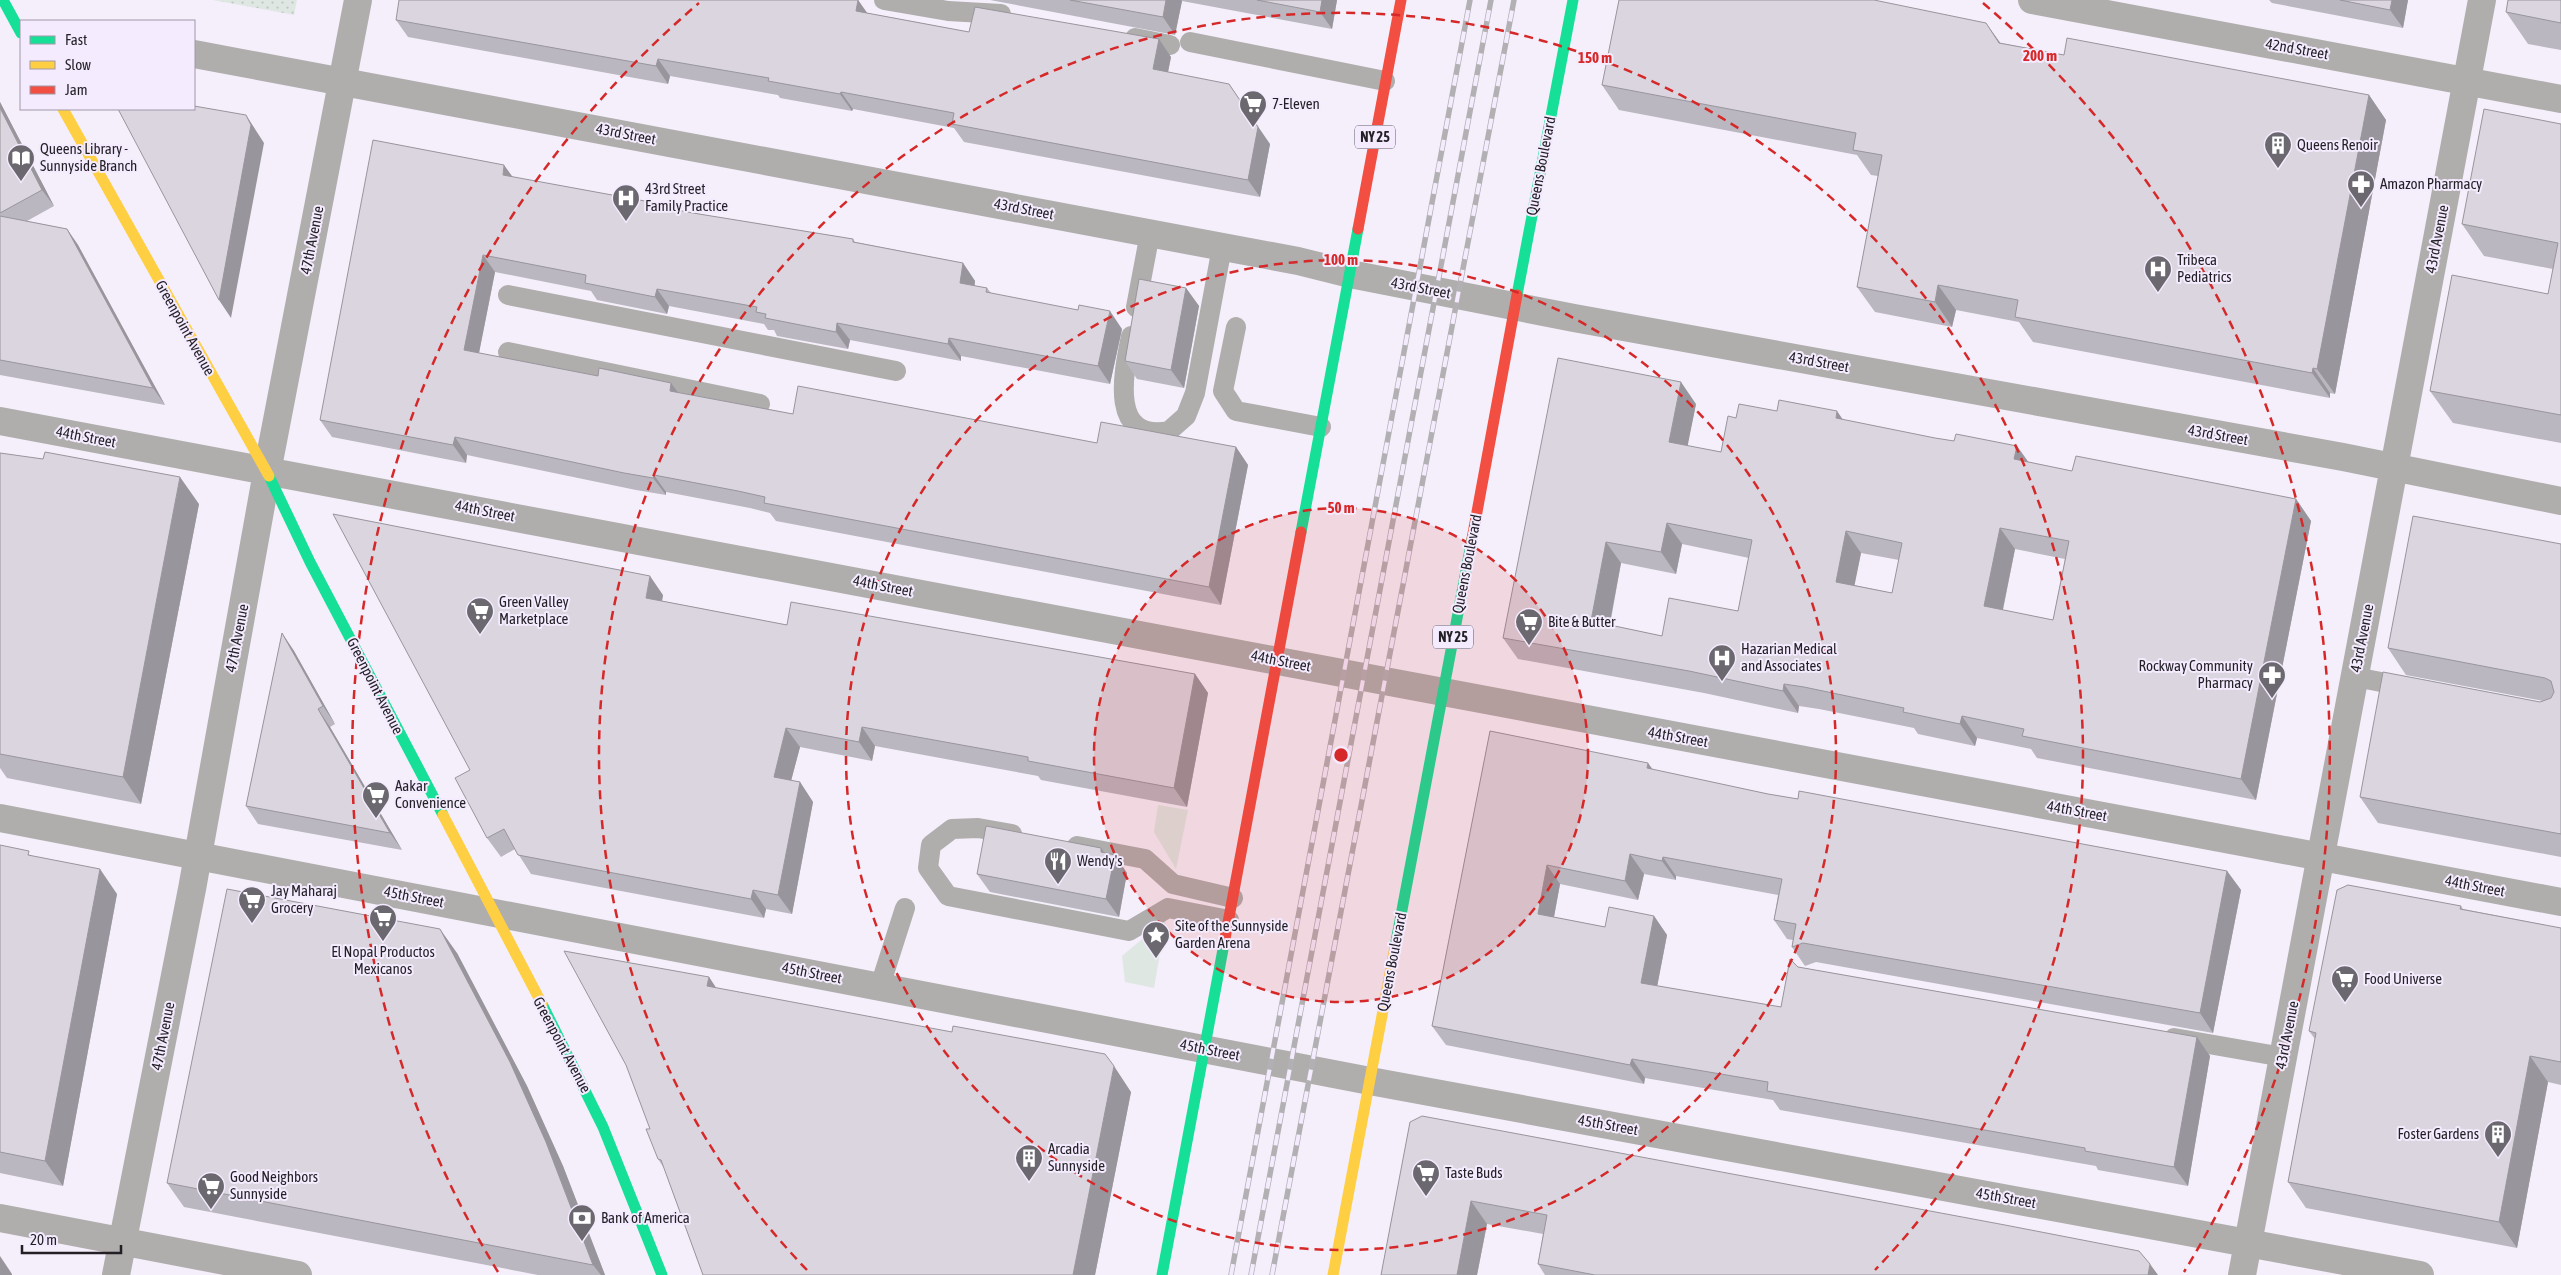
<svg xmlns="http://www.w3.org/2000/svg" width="2561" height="1275" viewBox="0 0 2561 1275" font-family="'Asap Condensed',sans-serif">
<defs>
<pattern id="park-dots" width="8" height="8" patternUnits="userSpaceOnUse" patternTransform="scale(1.25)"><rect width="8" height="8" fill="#dfe7e3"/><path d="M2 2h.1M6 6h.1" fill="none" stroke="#bfc6c3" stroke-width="1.8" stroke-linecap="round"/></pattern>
</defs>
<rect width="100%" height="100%" fill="#f4effa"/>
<path fill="#dfe7e3" d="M1158,805L1188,810L1176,869L1154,832Z
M1166,919L1154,988L1125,982L1122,956Z"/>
<path fill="url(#park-dots)" d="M213,0H297L294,15Z"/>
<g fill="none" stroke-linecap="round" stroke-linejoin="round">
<path stroke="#b0adad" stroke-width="20" d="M884,0L948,11L1001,14
M1135,38L1170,45
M1190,42L1385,81
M508,295L896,371
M1136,307L1150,233
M1236,327L1223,391L1236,411L1321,427
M1131,336C1124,371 1108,442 1169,431L1186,416L1195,393L1222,247
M508,352L760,404
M2355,677L2407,687
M1012,834L978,828L952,829L931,845L928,868L948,896L1129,931L1168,908L1229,920
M1077,846L1145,859L1173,884L1233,898
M880,986L905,908
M2174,1038L2283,1057"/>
<path stroke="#b0adad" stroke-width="28" d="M2032,0L2561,99
M194,54L1298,261L1350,274L1574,318L2343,457L2561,501
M0,421L2561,902
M0,818L1370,1081L2420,1275
M0,1218L298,1275
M116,1275L192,889L267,472L358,0
M2242,1275L2482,0"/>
<path stroke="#16e098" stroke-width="11" d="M3,0L21,33
M1517,295L1573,0
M269,476L310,562L443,815
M1301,532L1358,229
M1395,947L1472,539
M542,1004L603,1127L662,1275
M1162,1275L1224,944"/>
<path stroke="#ffcf43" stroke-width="11" d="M63,109L269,476
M443,815L542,1004
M1333,1275L1395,947"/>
<path stroke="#f24e42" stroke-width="11" d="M1358,229L1401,0
M1472,539L1517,295
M1224,944L1301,532"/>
<g stroke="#b3b0b4" stroke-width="5.5">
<path id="rail" d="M1231,1275L1470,0
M1251,1275L1491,0
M1272,1275L1514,0"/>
</g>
<use href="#rail" stroke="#f4ebfe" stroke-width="4" stroke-dasharray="11" stroke-linecap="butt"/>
</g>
<path fill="#bbb7c0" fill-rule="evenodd" d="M858,0L867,13L969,32L1171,57L1168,72L1270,144L1260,197L964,142L954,128L853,109L852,111L780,98L778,95L670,76L668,84L408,37L396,20Z
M990,0H1337L1332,29L1182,1L1175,35Z
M2269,0H2408L2403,28L2272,3Z
M2561,0V50L2528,44L2506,12Z
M2001,43L2064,55L2369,95L2386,120L2335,394L2330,393V398L2033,342L2019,322L1956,310L1952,327L1875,312L1857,287L1878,176L1871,175L1857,155L1619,110L1602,85Z
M0,102L54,206L27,221L67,229L78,245L165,405L0,375Z
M2561,124V443L2453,423L2430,391L2548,294L2553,269L2484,256L2462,224Z
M512,177L672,206L674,210L699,214L853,239L855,242L963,263L975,281V286L987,288L991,293L1122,329L1110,384L961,356V361L850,340L848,349L777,336L774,330H768L764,324L669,306L667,314L597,300L591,291L495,272L479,353L598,376L671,383L678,392L793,414L1097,443L1236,447L1248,465L1221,605L776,521L770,513L750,508L666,492V495L636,490L467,455L466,463L332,437L320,420Z
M1186,288L1199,306L1184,388L1137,379L1125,361Z
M1696,404L1687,446L1721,452L1736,418L1777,411L1843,420L2028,462L2072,471L2296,499L2311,521L2256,800L2037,758L2031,749L1977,738L1975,746L1918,734L1914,728L1819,709L1799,706L1798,713L1704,693L1518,659L1503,638ZM1682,544L1749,558L1738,611L1662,636L1610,625L1621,563L1676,574ZM2015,549L2065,559L2053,620L2003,610ZM1861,553L1899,560L1892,593L1854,585Z
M0,453L199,504L141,804L7,778L0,768Z
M2561,544V857L2378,823L2360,797L2543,701L2406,675L2388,648Z
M663,595L662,601L787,625L1195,674L1208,693L1187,807L1041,780L1038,776L875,746L872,761L800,747L791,781L800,782L813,802L792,914L766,909L764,918L531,874L515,849L501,857L487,838L470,770Z
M282,633L294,651L335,724L330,727L402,850L258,824L246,806Z
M1490,731L1653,770L1768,794L2227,871L2241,890L2213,1033L1816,962L1805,966L1792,947L1793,940L1787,939L1774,920L1778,895L1676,876V880L1644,874L1638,900L1560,884L1554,917L1605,927L1654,916L1667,935L1657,986L1781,1007L1798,967L2197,1037L2210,1056L2188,1186L2098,1170L2096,1166L1780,1110L1773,1100L1645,1078L1644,1084L1446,1045L1432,1026Z
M0,845L33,856L117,894L63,1186L0,1173Z
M1105,853L1127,873L1119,917L990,892L977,874Z
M2461,906L2463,909L2561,928V1085L2548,1082L2517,1248L2306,1208L2288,1182L2315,1039L2309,1031Z
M457,953L527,1086L563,1166L605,1275H538L184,1207L167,1183Z
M709,977L716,988L1131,1092L1095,1275H703L664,1168L658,1159L650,1129Z
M1410,1122L2158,1275H1545L1538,1264L1543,1234L1487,1224L1477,1275H1381Z"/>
<path fill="#99959c" d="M858,0L870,17L856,11Z
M1166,0H1181L1182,1L1175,35L1163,17Z
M1322,0H1337L1332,29L1320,12Z
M2392,0H2408L2403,28L2390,10Z
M1986,23L2004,48L1999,43Z
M1159,39L1171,57L1165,87L1153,69Z
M658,59L670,76L668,84L656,66Z
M1229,84L1270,144L1260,197L1248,180Z
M841,92L853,109L852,111L840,94Z
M2369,95L2386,120L2335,394L2317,369Z
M0,102L54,206L42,190L0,108Z
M246,115L264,143L231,318L219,300Z
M504,165L517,183L503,175Z
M67,229L78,245L165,405L153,388Z
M483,255L495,272L476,368L464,350Z
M963,263L975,281L972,300L960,283Z
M1938,285L1956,310L1952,327L1935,302Z
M1186,288L1199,306L1184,388L1171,370Z
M657,289L669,306L667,314L655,297Z
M1110,311L1122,329L1110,384L1098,366Z
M837,323L850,340L848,349L836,332Z
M949,338L961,356V361L948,344Z
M2313,368L2330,393V398L2312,373Z
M1681,382L1696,404L1684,464L1669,442Z
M671,383L684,400L670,391Z
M1837,411L1852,433L1836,418Z
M455,437L467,455L466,463L453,445Z
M2017,446L2032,467L2014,459Z
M1236,447L1248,465L1221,605L1209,587Z
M654,475L666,492V495L653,478Z
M180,477L199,504L141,804L123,777Z
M2296,499L2311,521L2256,800L2241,779Z
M1667,523L1682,544L1676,574L1661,552Z
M2000,528L2015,549L1999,628L1984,606Z
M1846,531L1861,553L1851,603L1836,582Z
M1606,542L1621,563L1606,643L1591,621Z
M650,576L663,595L659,617L646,598Z
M282,633L294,651L335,724L323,706Z
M1195,674L1208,693L1187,807L1174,788Z
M1784,684L1799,706L1798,713L1783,691Z
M318,709L330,727L402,850L390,833Z
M1962,716L1977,738L1975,746L1960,724Z
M862,727L875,746L872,761L859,742Z
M786,728L800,747L787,796L774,777Z
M1648,763L1662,782L1647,768Z
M800,782L813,802L792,914L778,895Z
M1101,848L1113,865L1115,855L1127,873L1119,917L1106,899L1101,852Z
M1630,854L1644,874L1638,900L1625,881Z
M1663,857L1676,876V880L1662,861Z
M1547,865L1560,884L1551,933L1538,914Z
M100,869L117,894L63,1186L45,1161Z
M2227,871L2241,890L2213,1033L2200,1013Z
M753,890L766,909L764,918L751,899Z
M1654,916L1667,935L1654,1003L1641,983Z
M440,929L457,953L527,1086L563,1166L605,1275H601L593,1265Z
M709,977L726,1003L707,986Z
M2197,1037L2210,1056L2188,1186L2174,1167Z
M2530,1056L2548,1082L2517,1248L2499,1222Z
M1632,1059L1645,1078L1644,1084L1630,1065Z
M1114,1066L1131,1092L1095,1275H1073Z
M1471,1201L1487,1224L1477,1275H1457Z
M0,1256L12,1274V1275H0Z
M2150,1264L2158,1275H2148Z"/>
<path fill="#dad5df" stroke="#99959c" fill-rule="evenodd" d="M399,0H858L856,11L969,32L975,7L1159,39L1153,69L1229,84L1258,127L1248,180L952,124L954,113L841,92L840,94L768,81L769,78L658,59L656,66L396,20Z
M1070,0H1166L1163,17Z
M1257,0H1322L1320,12Z
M1619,0H1874L1986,23L1999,43L2064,55L2067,38L2369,95L2317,369L2313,368L2312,373L2015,317L2018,300L1938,285L1935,302L1857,287L1882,155L1853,150L1856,133L1602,85Z
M2340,0H2392L2390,10Z
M2508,0H2561V23L2506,12Z
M194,106L246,115L251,125L219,300L118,109H194Z
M0,108L42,190L0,213Z
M2484,109L2561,124V415L2430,391L2452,275L2548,294L2558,243L2462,224Z
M373,140L504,165L503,175L672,206L671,209L699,214L853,239V242L963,263L960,283L987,288L986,292L1078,310L1079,305L1110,311L1098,366L949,338L948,344L837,323L836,332L765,318L766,314L756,312L757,307L657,289L655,297L585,283L586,275L483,255L464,350L598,376L599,368L671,383L670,391L793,414L798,386L1097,443L1101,422L1236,447L1209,587L764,503L765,497L738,491L654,475L653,478L624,473L455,437L453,445L320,420Z
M0,216L67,229L153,388L0,360Z
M1139,279L1186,288L1171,370L1125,361Z
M1558,358L1681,382L1669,442L1721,452L1728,416L1736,418L1739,404L1777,411L1779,400L1837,411L1836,418L1935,438L1954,441L1956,434L2017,446L2014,459L2072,471L2076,456L2296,499L2241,779L2022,736L2024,729L1962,716L1960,724L1903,712L1904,708L1804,687L1784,684L1783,691L1689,671L1503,638ZM1667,523L1752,540L1738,611L1669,598L1662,636L1591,621L1606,542L1661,552ZM2000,528L2069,541L2053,620L1984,606ZM1846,531L1902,543L1892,593L1836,582Z
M45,452L180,477L123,777L0,754V453L43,459Z
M333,514L650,576L646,598L787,625L791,602L1195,674L1174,788L1028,761V757L862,727L859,742L786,728L774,777L800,782L778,895L753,890L751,899L518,855L504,829L487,838L455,778L470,770Z
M2413,516L2561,544V834L2360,797L2383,672L2540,702L2551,698L2554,692L2551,681L2545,678L2388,648Z
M282,633L323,706L318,709L390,833L246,806Z
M1490,731L1648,763L1647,768L1768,794L1798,799L1799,791L2227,871L2200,1013L1803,943L1792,947L1796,924L1774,920L1782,879L1663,857L1662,861L1630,854L1625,881L1547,865L1538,914L1605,927L1609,907L1654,916L1641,983L1781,1007L1790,959L1798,967L2197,1037L2174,1167L2085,1151V1148L1767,1091L1768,1082L1632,1059L1630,1065L1432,1026Z
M986,826L1101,848V852L1115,855L1106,899L977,874Z
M0,845L29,851L28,855L100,869L45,1161L0,1152Z
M2348,885L2461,906L2460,909L2561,928V1062L2530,1056L2499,1222L2288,1182L2316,1033L2309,1031L2337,890Z
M227,889L440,929L510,1062L546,1142L593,1265L167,1183Z
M564,951L709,977L707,986L952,1032L953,1026L1105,1054L1114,1066L1073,1275H703L661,1160L658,1159L646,1129H650L626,1065Z
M1422,1116L2005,1225L2139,1251L2150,1264L2148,1275H1595L1538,1264L1547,1215L1471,1201L1457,1275H1381L1410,1122Z"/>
<circle cx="1341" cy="755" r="247" fill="#d62828" fill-opacity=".12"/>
<g fill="none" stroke="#d62828" stroke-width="2.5" stroke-dasharray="9 6">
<circle cx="1341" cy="755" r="247"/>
<circle cx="1341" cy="755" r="495"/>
<path d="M807 1270A742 742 0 1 1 1875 1270"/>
<path d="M498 1272A989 989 0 0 1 699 3M1983 3A989 989 0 0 1 2184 1272"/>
</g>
<defs>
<g id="supermarket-pin" transform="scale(1.4375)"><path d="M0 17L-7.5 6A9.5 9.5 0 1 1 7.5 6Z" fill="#6c6870" stroke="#f4ebfe"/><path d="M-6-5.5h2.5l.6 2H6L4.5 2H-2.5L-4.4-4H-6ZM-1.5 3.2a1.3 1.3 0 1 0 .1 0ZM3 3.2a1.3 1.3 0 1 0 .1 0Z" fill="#fff"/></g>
<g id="building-pin" transform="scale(1.4375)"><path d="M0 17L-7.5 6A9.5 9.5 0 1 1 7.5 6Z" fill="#6c6870" stroke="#f4ebfe"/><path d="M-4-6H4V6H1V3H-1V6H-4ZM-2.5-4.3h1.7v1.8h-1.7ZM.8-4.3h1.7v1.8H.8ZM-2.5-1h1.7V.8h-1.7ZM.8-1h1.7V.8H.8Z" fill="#fff"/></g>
<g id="library-pin" transform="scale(1.4375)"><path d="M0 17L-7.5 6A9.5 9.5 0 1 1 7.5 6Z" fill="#6c6870" stroke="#f4ebfe"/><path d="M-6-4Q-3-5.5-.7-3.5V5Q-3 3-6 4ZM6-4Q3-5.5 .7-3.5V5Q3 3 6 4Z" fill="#fff"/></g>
<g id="pharmacy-pin" transform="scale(1.4375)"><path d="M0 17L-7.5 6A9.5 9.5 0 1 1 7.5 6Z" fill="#6c6870" stroke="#f4ebfe"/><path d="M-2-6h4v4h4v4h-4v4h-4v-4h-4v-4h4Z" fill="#fff"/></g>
<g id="hospital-pin" transform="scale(1.4375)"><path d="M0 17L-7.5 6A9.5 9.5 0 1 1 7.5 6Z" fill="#6c6870" stroke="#f4ebfe"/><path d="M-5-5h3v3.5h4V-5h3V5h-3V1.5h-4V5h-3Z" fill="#fff"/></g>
<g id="restaurant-pin" transform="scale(1.4375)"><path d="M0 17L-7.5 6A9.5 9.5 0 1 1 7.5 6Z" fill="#6c6870" stroke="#f4ebfe"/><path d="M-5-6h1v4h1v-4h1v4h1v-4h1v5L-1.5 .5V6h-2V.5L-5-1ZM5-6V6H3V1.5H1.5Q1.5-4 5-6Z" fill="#fff"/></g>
<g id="sight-pin" transform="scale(1.4375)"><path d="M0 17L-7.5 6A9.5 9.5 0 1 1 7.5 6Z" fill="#6c6870" stroke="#f4ebfe"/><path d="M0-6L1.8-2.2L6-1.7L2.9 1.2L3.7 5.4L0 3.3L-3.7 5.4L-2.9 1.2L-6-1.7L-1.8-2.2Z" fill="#fff"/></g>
<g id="bank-pin" transform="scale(1.4375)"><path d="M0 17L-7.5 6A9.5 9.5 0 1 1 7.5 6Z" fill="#6c6870" stroke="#f4ebfe"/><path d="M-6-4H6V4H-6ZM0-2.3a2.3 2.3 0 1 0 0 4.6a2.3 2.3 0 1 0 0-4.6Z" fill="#fff"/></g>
</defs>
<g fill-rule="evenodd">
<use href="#supermarket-pin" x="1253" y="104"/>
<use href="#building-pin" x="2278" y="145"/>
<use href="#library-pin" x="21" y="158"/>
<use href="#pharmacy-pin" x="2361" y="184"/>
<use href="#hospital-pin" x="626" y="198"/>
<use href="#hospital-pin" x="2158" y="269"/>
<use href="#supermarket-pin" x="480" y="611"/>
<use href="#supermarket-pin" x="1529" y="622"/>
<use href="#hospital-pin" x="1722" y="658"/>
<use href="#pharmacy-pin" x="2272" y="675"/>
<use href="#supermarket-pin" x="376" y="795"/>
<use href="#restaurant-pin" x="1058" y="861"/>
<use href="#supermarket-pin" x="252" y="900"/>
<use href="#supermarket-pin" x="383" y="918"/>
<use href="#sight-pin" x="1156" y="935"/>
<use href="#supermarket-pin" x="2345" y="979"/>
<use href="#building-pin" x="2498" y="1134"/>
<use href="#building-pin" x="1029" y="1158"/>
<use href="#supermarket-pin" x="1426" y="1173"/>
<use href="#supermarket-pin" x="211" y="1186"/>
<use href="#bank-pin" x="582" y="1218"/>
</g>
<g text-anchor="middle" stroke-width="4" stroke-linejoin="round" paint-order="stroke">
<g fill="#f4ebfe" stroke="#615c66" stroke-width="1">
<rect x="1355" y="125.5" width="40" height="23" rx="4"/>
<rect x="1433" y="625.5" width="40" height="23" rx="4"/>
</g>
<g font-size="14" font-weight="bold" fill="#221f25">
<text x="1375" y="142">NY 25</text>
<text x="1453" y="642">NY 25</text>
</g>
<g font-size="15" fill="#221f25" stroke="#f4ebfe">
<text transform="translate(2297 49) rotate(10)" y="5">42nd Street</text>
<text transform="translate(626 134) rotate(11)" y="5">43rd Street</text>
<text transform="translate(1541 166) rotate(-79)" y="5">Queens Boulevard</text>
<text transform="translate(1024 209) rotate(11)" y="5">43rd Street</text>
<text transform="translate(2437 239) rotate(-79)" y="5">43rd Avenue</text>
<text transform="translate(312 240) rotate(-79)" y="5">47th Avenue</text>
<text transform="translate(1421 288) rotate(11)" y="5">43rd Street</text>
<text transform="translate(185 328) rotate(61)" y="5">Greenpoint Avenue</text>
<text transform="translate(1819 362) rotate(10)" y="5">43rd Street</text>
<text transform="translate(2218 435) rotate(10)" y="5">43rd Street</text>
<text transform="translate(86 437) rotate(11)" y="5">44th Street</text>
<text transform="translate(485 511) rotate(11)" y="5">44th Street</text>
<text transform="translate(1467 564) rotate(-79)" y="5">Queens Boulevard</text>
<text transform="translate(883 586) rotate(11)" y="5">44th Street</text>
<text transform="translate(237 638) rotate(-79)" y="5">47th Avenue</text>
<text transform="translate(2362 638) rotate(-79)" y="5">43rd Avenue</text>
<text transform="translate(1281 661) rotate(11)" y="5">44th Street</text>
<text transform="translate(375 686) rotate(63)" y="5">Greenpoint Avenue</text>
<text transform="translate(1678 737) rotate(10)" y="5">44th Street</text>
<text transform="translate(2077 811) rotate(10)" y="5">44th Street</text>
<text transform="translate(2475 886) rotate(11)" y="5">44th Street</text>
<text transform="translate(414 897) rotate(11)" y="5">45th Street</text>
<text transform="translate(1392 962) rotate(-79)" y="5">Queens Boulevard</text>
<text transform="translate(812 973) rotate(11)" y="5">45th Street</text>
<text transform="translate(2287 1035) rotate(-79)" y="5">43rd Avenue</text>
<text transform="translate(163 1036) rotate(-79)" y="5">47th Avenue</text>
<text transform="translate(562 1045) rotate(62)" y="5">Greenpoint Avenue</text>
<text transform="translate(1210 1050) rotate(11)" y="5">45th Street</text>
<text transform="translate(1608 1125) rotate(10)" y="5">45th Street</text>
<text transform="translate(2006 1198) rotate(10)" y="5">45th Street</text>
</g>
<g font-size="15" fill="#221f25" stroke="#f4ebfe" text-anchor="start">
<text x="1272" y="109">7-Eleven</text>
<text x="2297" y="150">Queens Renoir</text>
<text x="40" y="154">Queens Library -<tspan x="40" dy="17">Sunnyside Branch</tspan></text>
<text x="2380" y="189">Amazon Pharmacy</text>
<text x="645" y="194">43rd Street<tspan x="645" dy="17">Family Practice</tspan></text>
<text x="2177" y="265">Tribeca<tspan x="2177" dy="17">Pediatrics</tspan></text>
<text x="499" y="607">Green Valley<tspan x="499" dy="17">Marketplace</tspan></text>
<text x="1548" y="627">Bite &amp; Butter</text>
<text x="1741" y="654">Hazarian Medical<tspan x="1741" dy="17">and Associates</tspan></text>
<text x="2253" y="671" text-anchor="end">Rockway Community<tspan x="2253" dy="17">Pharmacy</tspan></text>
<text x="395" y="791">Aakar<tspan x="395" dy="17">Convenience</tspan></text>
<text x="1077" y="866">Wendy's</text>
<text x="271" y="896">Jay Maharaj<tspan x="271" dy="17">Grocery</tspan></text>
<text x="1175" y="931">Site of the Sunnyside<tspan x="1175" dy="17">Garden Arena</tspan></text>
<text x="383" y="957" text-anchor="middle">El Nopal Productos<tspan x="383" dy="17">Mexicanos</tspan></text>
<text x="2364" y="984">Food Universe</text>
<text x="2479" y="1139" text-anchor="end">Foster Gardens</text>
<text x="1048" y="1154">Arcadia<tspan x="1048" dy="17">Sunnyside</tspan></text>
<text x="1445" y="1178">Taste Buds</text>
<text x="230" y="1182">Good Neighbors<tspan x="230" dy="17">Sunnyside</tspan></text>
<text x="601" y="1223">Bank of America</text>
</g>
</g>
<circle cx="1341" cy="755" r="8" fill="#d62828" stroke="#f4ebfe" stroke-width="2.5"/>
<g font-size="15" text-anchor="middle" font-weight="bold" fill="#d62828" stroke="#f4ebfe" stroke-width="4" stroke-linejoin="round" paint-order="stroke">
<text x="2040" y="61">200 m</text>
<text x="1595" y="63">150 m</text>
<text x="1341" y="265">100 m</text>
<text x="1341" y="513">50 m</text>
</g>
<rect x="20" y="20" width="175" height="90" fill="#f4ebfe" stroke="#a099a7"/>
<rect x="30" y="36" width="25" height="8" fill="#16e098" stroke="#a099a7"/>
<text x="65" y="45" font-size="15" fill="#221f25">Fast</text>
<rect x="30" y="61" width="25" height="8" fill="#ffcf43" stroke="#a099a7"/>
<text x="65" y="70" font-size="15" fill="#221f25">Slow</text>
<rect x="30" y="86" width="25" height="8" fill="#f24e42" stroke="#a099a7"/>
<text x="65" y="95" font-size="15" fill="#221f25">Jam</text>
<path d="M22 1245v8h99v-8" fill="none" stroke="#221f25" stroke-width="2.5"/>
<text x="30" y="1245" font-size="15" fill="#221f25" stroke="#f4ebfe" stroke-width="4" paint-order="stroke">20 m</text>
</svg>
